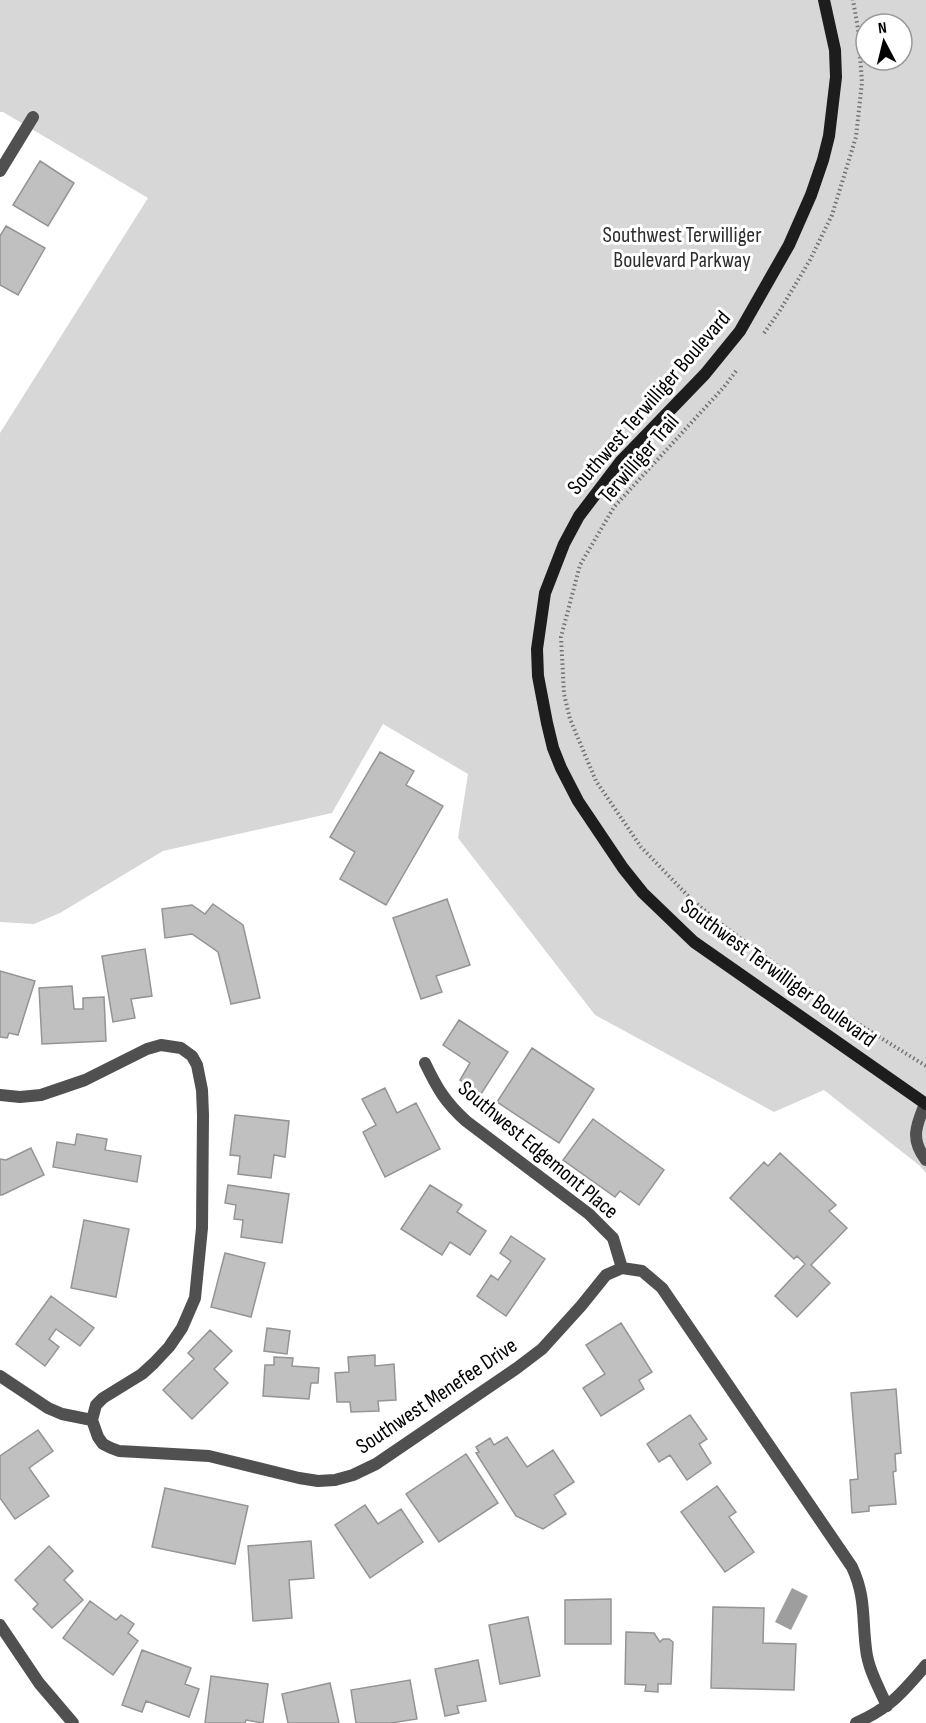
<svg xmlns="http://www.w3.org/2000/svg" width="926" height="1723" viewBox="0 0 926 1723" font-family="'Sofia Sans Condensed',sans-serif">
<rect width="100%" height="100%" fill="#fff"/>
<path fill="#d7d7d7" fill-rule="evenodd" d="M0,0H926V1173L920,1166L824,1090L774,1112L595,1015L458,838L468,774L383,724L332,813L163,851L60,913L34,924L0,922V433L148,198L3,112H0ZM866,24H902V60H866Z"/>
<path fill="#9e9e9e" d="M792,1588L808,1596L791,1630L775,1622Z"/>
<path fill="#c0c0c0" stroke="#949494" stroke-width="1.5" d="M40,161L74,183L48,226L13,205Z
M6,226L45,248L18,295L0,285V236Z
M380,752L414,771L406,785L443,806L386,905L340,879L355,852L330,837Z
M447,899L470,965L436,976L442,992L421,999L393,918Z
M213,904L243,925L260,998L231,1004L218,952L192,934L165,938L162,909L192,905L205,914Z
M145,949L152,996L131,999L135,1018L113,1022L102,956Z
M0,971L35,981L18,1035L9,1033L7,1038L0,1037Z
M72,986L74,1009H83V998L104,997L106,1041L42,1044L39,988Z
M459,1020L508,1052L481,1094L460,1080L470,1063L443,1045Z
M532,1048L594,1089L559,1143L497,1102Z
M385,1088L397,1113L416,1103L440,1149L385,1177L363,1132L376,1125L362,1099Z
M235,1115L289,1121L285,1157L274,1155L271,1178L238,1174L240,1156L230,1155Z
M593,1119L664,1170L639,1205L620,1191L615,1197L563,1160Z
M77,1134L107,1139L105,1150L141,1156L137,1182L53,1167L57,1142L75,1145Z
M31,1148L44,1175L2,1195H0V1159L6,1160Z
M780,1153L836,1205L829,1211L847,1228L811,1265L830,1283L797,1317L775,1296L805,1264L797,1256L794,1259L730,1198L764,1162L768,1166Z
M228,1185L289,1194L282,1243L241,1237L243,1220L234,1219L236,1205L225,1203Z
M430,1185L462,1205L457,1212L486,1231L470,1255L450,1242L442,1255L401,1229Z
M84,1220L129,1229L116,1297L71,1288Z
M511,1236L545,1259L506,1316L477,1296L491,1275L498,1280L511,1261L500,1253Z
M225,1253L265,1263L251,1317L211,1307Z
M51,1296L94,1328L80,1346L56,1329L49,1339L59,1347L45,1366L16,1344Z
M621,1323L652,1372L639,1380L644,1389L601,1416L583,1388L605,1374L586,1345Z
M267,1328L290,1331L287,1354L264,1351Z
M210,1330L232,1351L214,1369L228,1383L192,1419L163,1390L194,1359L188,1353Z
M375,1355V1366L394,1364L396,1400L378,1401L379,1411L351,1412L350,1402H337L335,1373L349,1372L348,1357Z
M274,1357L293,1358L292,1366L319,1368L318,1383H311L309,1399L263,1396L265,1365H274Z
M896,1389L901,1453L895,1454L896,1471L893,1472L896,1504L869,1506V1511L852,1513L850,1480L858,1479L851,1393Z
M690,1415L707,1439L699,1444L711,1463L687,1480L670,1455L659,1462L647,1444Z
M38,1430L53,1451L29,1468L49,1496L15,1519L0,1498V1456Z
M507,1437L527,1467L553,1450L574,1482L554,1495L566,1514L543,1529L516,1516L476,1453L479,1452L476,1447L490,1438L494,1445Z
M466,1454L498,1503L439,1542L406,1494Z
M717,1486L736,1512L729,1517L754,1552L725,1572L681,1512Z
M165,1488L248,1506L235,1564L152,1547Z
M365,1505L378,1524L401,1509L423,1542L370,1578L335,1525Z
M311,1541L314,1578L289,1580L292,1618L253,1621L248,1546Z
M49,1546L73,1571L64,1580L83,1600L52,1628L33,1609L38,1604L15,1580Z
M611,1599V1644H565V1600Z
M90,1601L116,1620L121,1615L134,1624L128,1633L138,1641L113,1675L63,1638Z
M713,1607L764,1608L763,1643L796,1644L794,1690L711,1688Z
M528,1617L540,1676L500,1684L489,1625Z
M626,1632L654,1633L660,1642L663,1639H669L673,1642L671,1684H658V1692L645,1691L646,1685L625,1684Z
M142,1650L191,1668L185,1684L199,1689L189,1717L146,1701L142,1712L122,1705Z
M478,1660L486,1701L457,1706L459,1713L445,1716L435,1669Z
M211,1676L268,1684L263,1723L246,1720L245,1723H205Z
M410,1680L417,1719L391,1723H356L351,1690Z
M330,1683L339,1723H288L282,1694Z"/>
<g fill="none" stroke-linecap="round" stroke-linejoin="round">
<path stroke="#727272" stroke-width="4" stroke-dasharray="1.5 3" stroke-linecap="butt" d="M764,333L779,312L810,260L832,215L856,137L862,82L858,29L853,0
M736,371L724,387L614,507L580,565L561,637L564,694L570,719L596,781L641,847L692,900L725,927L844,1015L926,1066"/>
<path stroke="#505050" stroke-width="12" d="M0,171L33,117
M425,1063C437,1088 445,1102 466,1121L589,1214L613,1238L622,1268
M0,1095L20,1097L41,1095L85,1080L147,1049L161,1045L181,1048L192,1056L197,1065L202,1090L203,1115L202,1228L195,1298L182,1328L169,1347L154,1363L142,1374L103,1398L96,1405L92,1420L98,1437L103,1444L111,1448L119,1451L209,1456L299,1478L318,1481L335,1480L353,1475L376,1464L517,1368L542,1349L581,1306L606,1275L622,1268L642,1271L662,1288L852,1567C866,1597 862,1618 866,1649C868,1669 879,1688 887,1706
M925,1104C916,1126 910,1139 926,1160
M0,1376L48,1408L62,1414L92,1420
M0,1625L39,1683L73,1723
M856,1723C891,1707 902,1693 926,1665"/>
<path stroke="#1d1d1d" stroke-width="12" d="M824,0L835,50L836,77L829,136L823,160L811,195L789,245L740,331L705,374L621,461L579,516L564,544L545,593L537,649L538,676L547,723L553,748L561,768L578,801L623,868L643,893L694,942L926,1104"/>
</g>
<g text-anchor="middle" stroke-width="6" stroke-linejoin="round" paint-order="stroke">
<g font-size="22" fill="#2e2e2e" stroke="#fff">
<text x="682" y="242">Southwest Terwilliger<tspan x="682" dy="25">Boulevard Parkway</tspan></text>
</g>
<g font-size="22" fill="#000" stroke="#fff">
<text transform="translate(648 402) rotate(-49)" y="8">Southwest Terwilliger Boulevard</text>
<text transform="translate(638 458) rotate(-49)" y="8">Terwilliger Trail</text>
<text transform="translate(779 972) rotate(36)" y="8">Southwest Terwilliger Boulevard</text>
<text transform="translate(539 1149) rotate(40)" y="8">Southwest Edgemont Place</text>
<text transform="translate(436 1395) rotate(-34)" y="8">Southwest Menefee Drive</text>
</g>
</g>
<g transform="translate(884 42) rotate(353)"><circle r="28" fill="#ffffff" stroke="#999999" stroke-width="1.5"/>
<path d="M0-4.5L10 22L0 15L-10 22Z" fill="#000000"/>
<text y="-9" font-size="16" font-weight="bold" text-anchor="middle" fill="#000000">N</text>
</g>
</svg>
